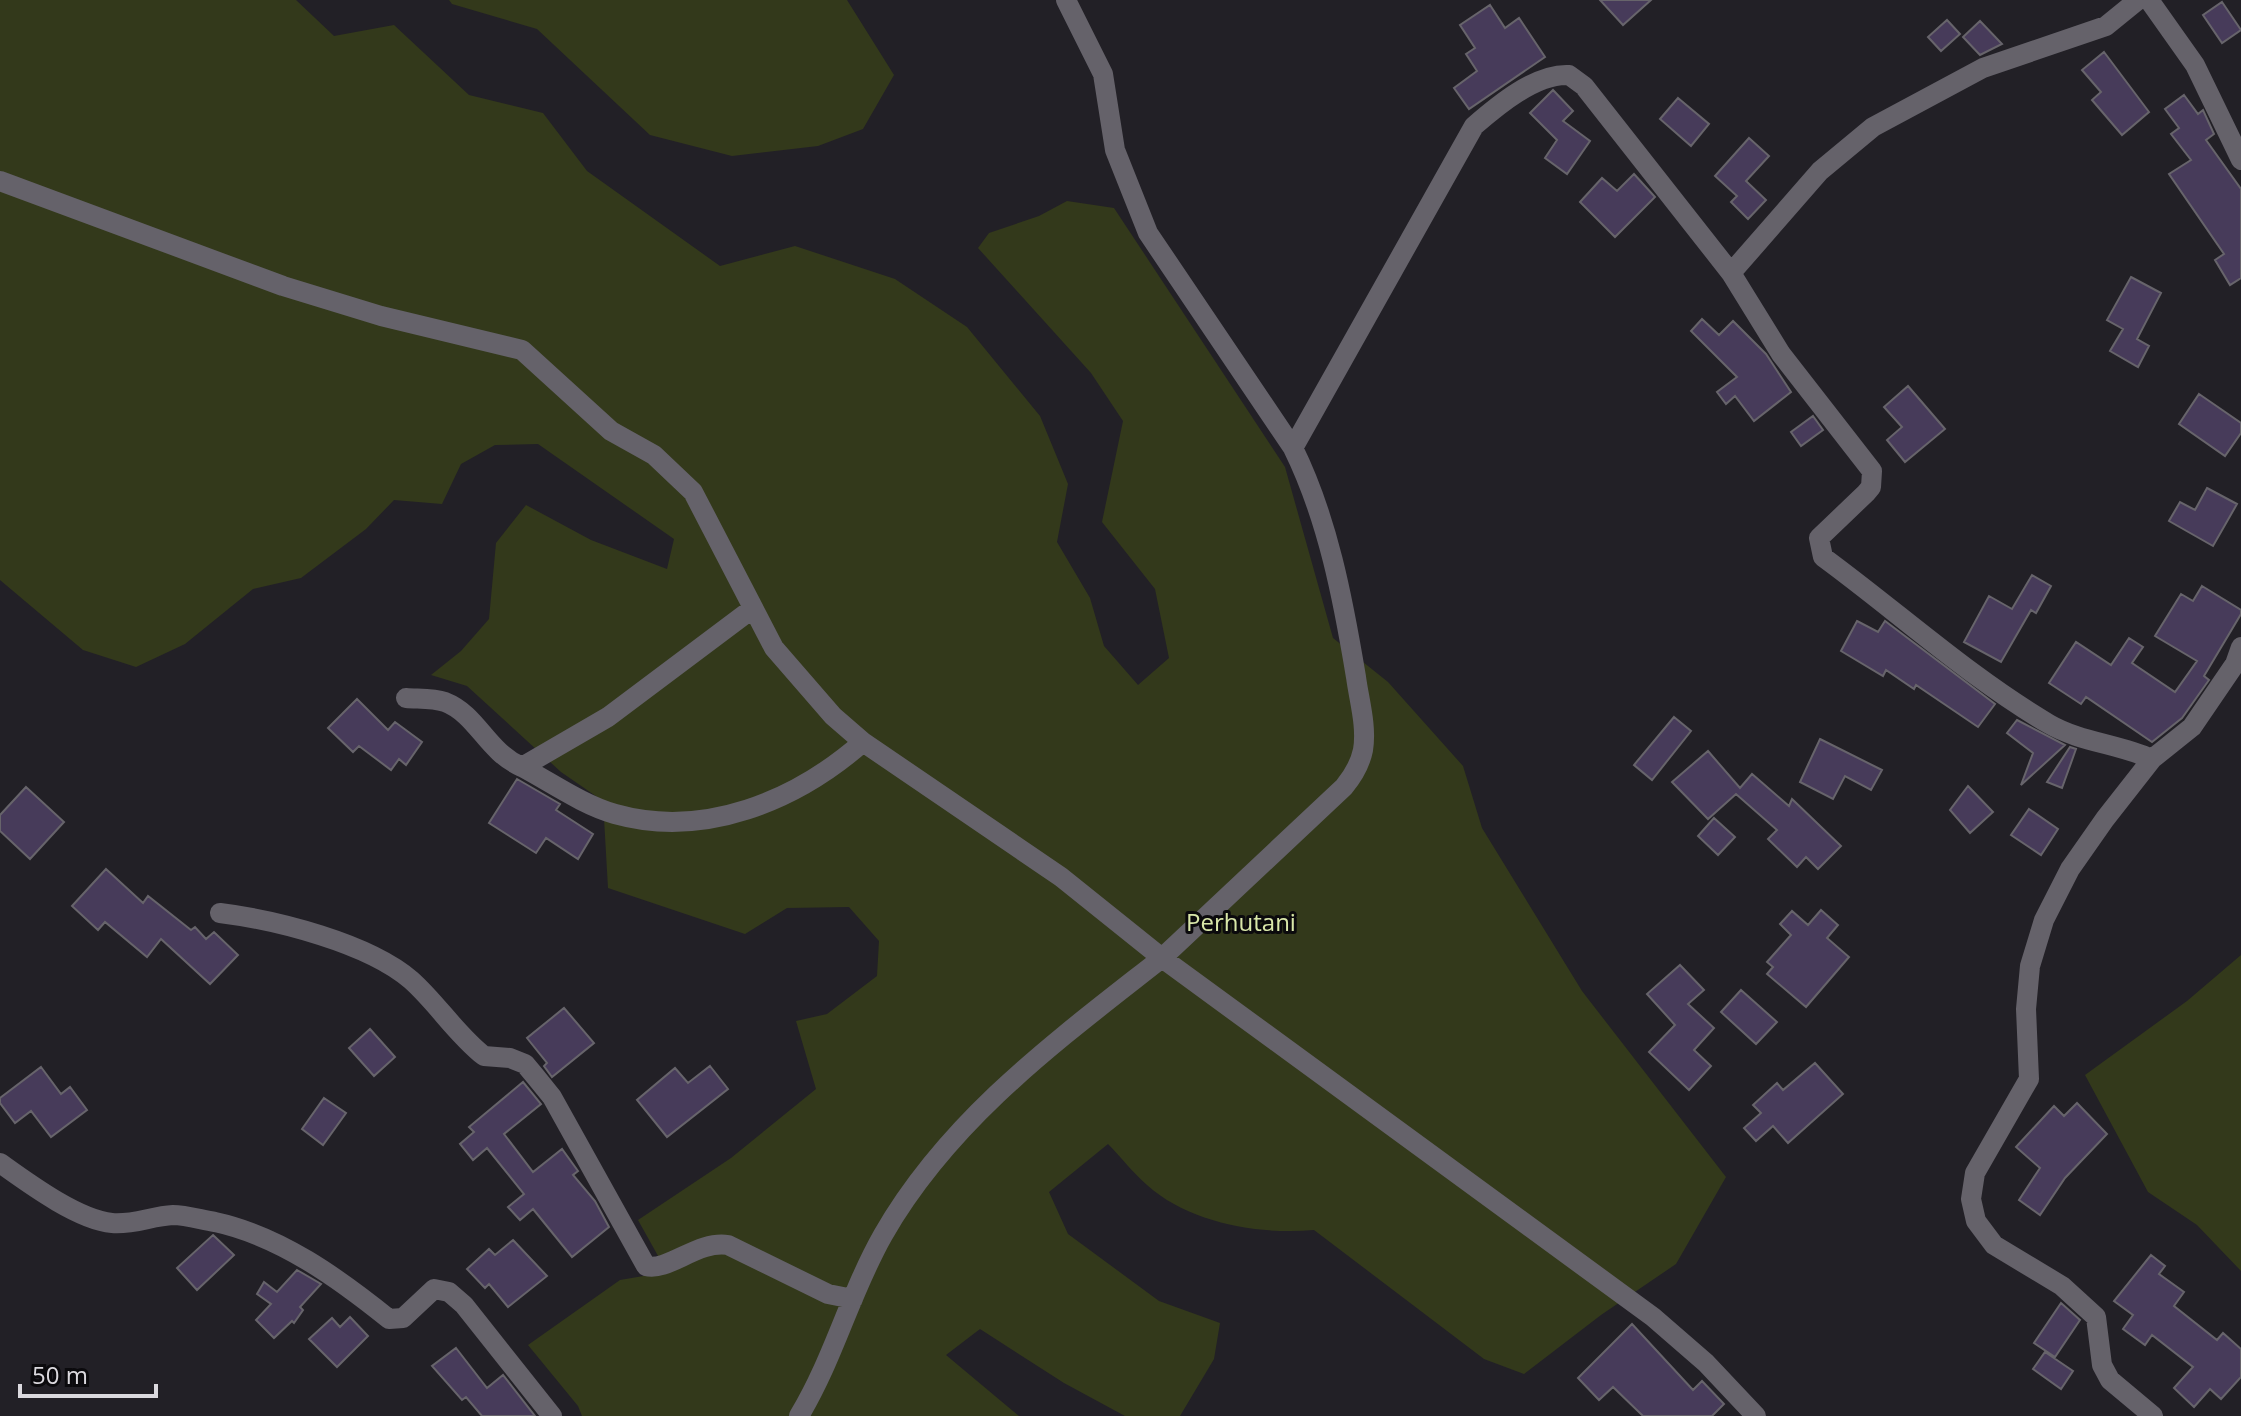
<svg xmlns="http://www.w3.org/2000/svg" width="2241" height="1416" viewBox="0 0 2241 1416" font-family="'Open Sans',sans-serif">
<rect width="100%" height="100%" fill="#222026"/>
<path fill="#33391b" d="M0,0H296L334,36L394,25L469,95L543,113L587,171L720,266L795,246L895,279L967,327L1040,416L1068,484L1057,542L1090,598L1104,646L1138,685L1169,658L1155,589L1102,522L1123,421L1091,373L978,248L989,233L1039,216L1067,201L1114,208L1285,467L1333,638L1388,682L1463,766L1482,828L1582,991L1726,1177L1676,1264L1601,1315L1524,1374L1484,1359L1314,1230C1259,1235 1189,1223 1147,1185C1133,1173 1121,1157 1108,1144L1049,1192L1068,1234L1159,1301L1220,1323L1214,1359L1180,1416H1125L1064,1383L980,1329L946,1355L1019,1416H582L578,1406L528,1345L620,1280L667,1272L638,1220L731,1158L816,1089L796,1021L827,1014L877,976L879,941L849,907L787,908L745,934L608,888L603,801L561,772L467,686L431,675L461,651L489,619L496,543L526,505L591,540L667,569L674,539L538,444L495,445L461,464L442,504L394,500L366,529L301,578L253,589L185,644L136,667L83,650L0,580Z
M449,0H847L894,75L863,129L818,146L732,156L650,135L537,29L452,4Z
M2241,955V1271L2197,1225L2148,1192L2085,1075L2187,1001Z"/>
<path fill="#473b5a" stroke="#67646b" stroke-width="2" d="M1600,0H1651L1623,25Z
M2222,2L2241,30L2222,43L2203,15Z
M1490,5L1505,28L1519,18L1545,57L1469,109L1454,88L1477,71L1466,54L1475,48L1460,25Z
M1947,20L1960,34L1941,51L1928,37Z
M1980,21L2002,44L1980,55L1963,37Z
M2104,52L2149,112L2122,135L2092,100L2101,92L2082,70Z
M1553,90L1573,111L1563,121L1590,141L1567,174L1545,158L1557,140L1530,113Z
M2184,95L2198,114L2203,110L2214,134L2206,140L2241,189V278L2230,285L2215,260L2224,254L2169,174L2191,160L2171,134L2179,128L2165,109Z
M1678,98L1709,124L1691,146L1660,119Z
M1749,138L1769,156L1746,181L1766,200L1748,219L1731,202L1737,196L1715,176Z
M1634,174L1655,197L1615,237L1580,202L1602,178L1617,191Z
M2131,277L2161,293L2137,339L2149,346L2138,367L2110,351L2123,329L2107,320Z
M1702,319L1719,335L1733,321L1766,354L1791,392L1754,421L1735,396L1726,404L1717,392L1737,377L1691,331Z
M1908,386L1945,429L1905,462L1887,440L1902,427L1884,407Z
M2199,394L2241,423V433L2225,456L2179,424Z
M1813,416L1823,430L1801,446L1791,432Z
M2207,488L2237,504L2213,546L2169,521L2180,502L2195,510Z
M2032,575L2051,586L2036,613L2031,610L2001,662L1964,642L1989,596L2012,609Z
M2202,586L2241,610V614L2204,676L2209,680L2182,718L2152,742L2086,697L2081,704L2049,683L2076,642L2111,665L2129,638L2143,647L2132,663L2175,692L2197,661L2155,636L2181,594L2193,601Z
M1857,621L1878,632L1885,621L1995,704L1978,727L1916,685L1914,689L1886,670L1883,676L1841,651Z
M357,699L388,730L395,722L422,742L406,765L399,759L391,770L359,746L353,752L328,728Z
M1674,717L1691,731L1652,780L1634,765Z
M2017,720L2065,745L2021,785L2033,753L2007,733Z
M1820,739L1882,770L1871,790L1845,776L1833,799L1800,782Z
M2070,747L2076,749L2062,788L2047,782Z
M1708,751L1740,788L1752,774L1789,806L1792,799L1841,846L1818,869L1806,857L1797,867L1768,839L1777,830L1736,794L1708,819L1672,782Z
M517,779L560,804L556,810L593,834L578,859L546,838L536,853L489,823Z
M1968,786L1993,812L1970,833L1950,810Z
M26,787L64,822L30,859L0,831V815Z
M2029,809L2058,829L2041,855L2011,835Z
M1714,818L1735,837L1718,855L1698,836Z
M106,869L143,903L148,896L191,930L195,927L206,939L214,932L238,955L210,984L161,939L147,957L105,922L98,930L72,906Z
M1821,910L1838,925L1827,938L1849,957L1806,1007L1767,974L1773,967L1767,962L1791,935L1780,924L1792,911L1808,925Z
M1680,965L1704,990L1688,1004L1714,1028L1694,1050L1711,1066L1689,1090L1649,1052L1675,1025L1647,994Z
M1741,990L1777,1022L1756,1044L1721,1012Z
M564,1008L594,1043L552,1077L544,1066L547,1063L527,1038Z
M370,1029L395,1057L374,1076L349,1048Z
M1815,1063L1843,1094L1788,1143L1773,1126L1756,1141L1744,1128L1761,1113L1753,1105L1777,1083L1783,1090Z
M710,1066L728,1089L667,1137L637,1100L675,1068L688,1083Z
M41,1067L61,1094L70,1087L87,1110L51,1137L31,1111L15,1123L0,1103V1098Z
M523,1082L541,1104L504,1134L533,1172L562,1149L578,1171L573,1175L595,1201L609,1227L572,1257L533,1209L520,1220L508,1207L524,1194L487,1148L473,1160L460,1144L474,1132L469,1127Z
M324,1098L346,1113L323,1145L302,1129Z
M2077,1103L2107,1134L2065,1178L2040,1215L2019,1200L2040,1168L2016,1147L2054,1106L2064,1116Z
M213,1235L234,1255L197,1290L177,1268Z
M513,1240L547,1276L508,1307L489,1284L485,1288L467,1269L489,1249L495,1255Z
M2151,1255L2165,1266L2159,1274L2184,1292L2174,1306L2217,1340L2223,1333L2241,1349V1377L2221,1399L2210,1389L2194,1407L2174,1388L2193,1367L2152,1335L2145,1345L2123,1329L2133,1315L2114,1301Z
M297,1270L321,1284L300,1307L303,1310L294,1323L292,1321L274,1338L256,1320L271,1304L257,1294L264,1282L277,1292Z
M2061,1303L2080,1320L2055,1357L2034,1343Z
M350,1317L368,1336L337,1367L309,1339L332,1318L340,1327Z
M1632,1324L1693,1390L1702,1381L1724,1404L1712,1416H1643L1613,1387L1599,1400L1578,1378Z
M456,1348L487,1388L503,1375L535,1416H482L466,1397L462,1400L432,1366Z
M2045,1352L2073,1371L2061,1389L2033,1369Z"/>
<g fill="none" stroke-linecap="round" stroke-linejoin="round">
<path stroke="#65626a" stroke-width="20" d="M2149,0L2195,65L2241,160
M0,181L283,286L381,316L522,350L611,431L654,455L693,492L774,648L833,716L863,742L1061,877L1162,958L1344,787C1353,776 1360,765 1363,750C1367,726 1359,700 1356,677C1343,599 1328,519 1293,448L1148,233L1115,150L1103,74L1066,0
M1731,273L1820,171L1873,127L1983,68L2106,26L2138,0
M1293,448L1474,126C1497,106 1536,73 1569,75L1584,86L1731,273L1781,354L1872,471L1871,487L1866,493L1819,538L1823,557C1898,612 1969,677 2049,724C2080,742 2119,744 2152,759
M406,698C419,699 433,698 445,702C478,715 486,751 522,767L608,717L752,609
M522,767C552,783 583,805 615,814C704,839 796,801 863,742
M220,913C276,920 368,943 411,980C437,1003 456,1034 484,1056L510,1058L525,1064L535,1076L552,1097L646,1266C668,1272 698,1240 728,1245L828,1294L853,1299
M0,1163C28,1183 78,1220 112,1223C133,1225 152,1216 173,1215C186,1215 202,1220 215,1222C280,1236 338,1278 389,1319L403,1318L434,1289L449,1292L464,1305L552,1416
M799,1416C834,1358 850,1293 883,1235C950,1118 1059,1039 1162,958L1653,1317L1706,1363L1756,1416
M2153,1416L2110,1380L2102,1365L2096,1317L2062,1286L1994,1245L1976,1221L1971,1199L1975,1173L2029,1079L2026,1009L2030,966L2044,920L2070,869L2105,819L2152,759L2192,727L2235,664L2241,647"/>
</g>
<g text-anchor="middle" stroke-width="6" stroke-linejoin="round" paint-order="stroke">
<g font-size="24" fill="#d9e7a9" stroke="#0b0a0d">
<text x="1241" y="931">Perhutani</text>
</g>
</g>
<path d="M20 1384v12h136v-12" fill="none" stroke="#dbd9de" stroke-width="4"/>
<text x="32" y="1384" font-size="24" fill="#dbd9de" stroke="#0b0a0d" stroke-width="6" paint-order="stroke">50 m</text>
</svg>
